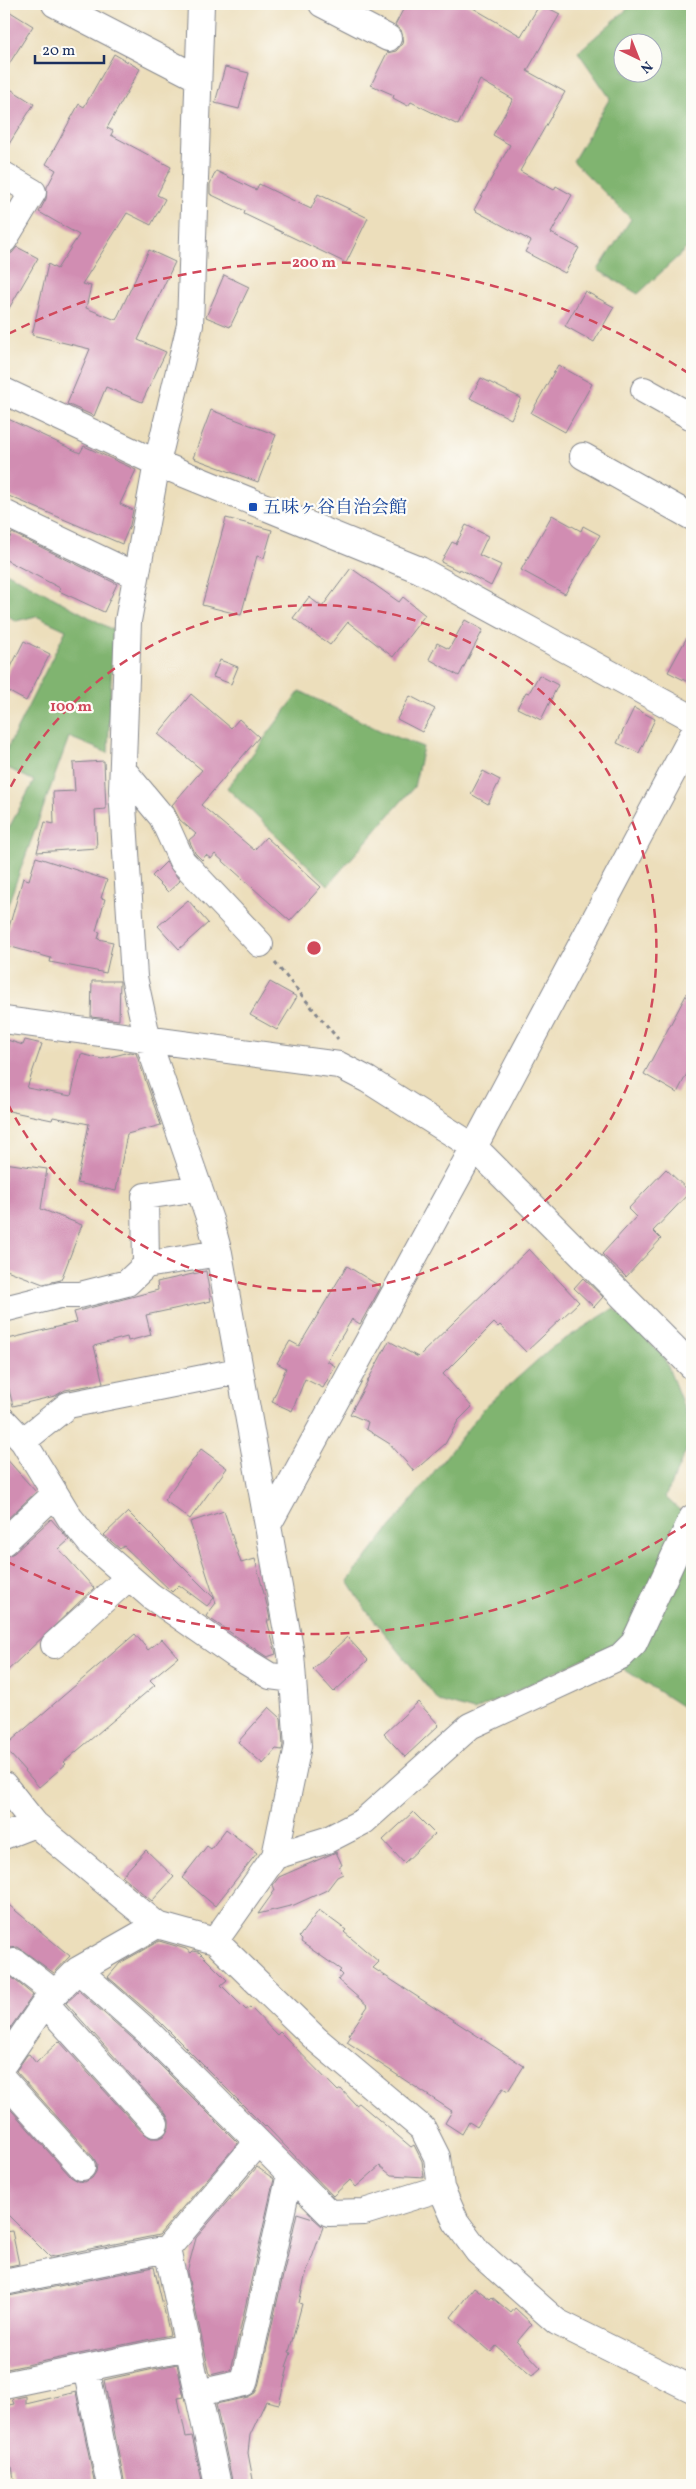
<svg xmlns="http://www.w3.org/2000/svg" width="696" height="2489" viewBox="0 0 696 2489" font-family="Vollkorn,'Noto Serif JP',serif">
<rect width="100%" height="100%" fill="#fdfcf7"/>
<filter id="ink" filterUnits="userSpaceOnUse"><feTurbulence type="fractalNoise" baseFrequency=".02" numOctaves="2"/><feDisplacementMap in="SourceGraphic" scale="10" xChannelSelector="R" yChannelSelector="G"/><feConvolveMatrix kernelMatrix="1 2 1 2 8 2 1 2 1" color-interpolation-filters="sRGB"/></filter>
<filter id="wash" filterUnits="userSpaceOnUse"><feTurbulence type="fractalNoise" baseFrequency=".0096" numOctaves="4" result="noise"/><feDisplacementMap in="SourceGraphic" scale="20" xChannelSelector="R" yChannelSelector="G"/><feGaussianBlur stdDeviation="1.12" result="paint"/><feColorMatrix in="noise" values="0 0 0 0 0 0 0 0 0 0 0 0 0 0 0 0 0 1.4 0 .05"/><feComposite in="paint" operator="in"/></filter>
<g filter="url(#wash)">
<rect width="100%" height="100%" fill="#ecdebb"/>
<path fill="#80b46f" stroke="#4e7266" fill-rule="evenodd" d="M633,4H692V239L686,249L638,294L598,270L631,219L573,161L610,98L578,52ZM624,42H654V72H624Z
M6,572L113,630L108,753L69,737L4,915V885L7,873L4,871V837L34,781L4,766V755L66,630L36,616L16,621L4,613V577Z
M300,691L383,732L423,747L414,787L328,885L227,788Z
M614,1308L664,1357L692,1428V1438L665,1497L692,1521V1713L597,1652L474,1711L439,1701L366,1610L348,1581L485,1407L551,1348Z"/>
<g id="blocks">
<path fill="#d18db2" d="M406,4H466L521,36L540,4L560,14L527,71L565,92L520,171L554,190L556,186L572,195L551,233L579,248L565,273L525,252L531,241L474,210L510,145L493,135L513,99L480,80L458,125L411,102L408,106L393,98L394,95L371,85L387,53L396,51L402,44L403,37L401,30L395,25Z
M4,8L33,26L4,72Z
M114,54L140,69L107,128L113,131L111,135L171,167L157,195L165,199L151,225L127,213L82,284L91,286L86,308L116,320L149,250L175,262L138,340L166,352L142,402L106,387L94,416L67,404L90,349L32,335L48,264L57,269L79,235L39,212L46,199L47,187L56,170L46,164L79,104L84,107Z
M225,67L249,73L239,109L215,103Z
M4,85L34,104L4,152Z
M216,171L256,190L259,184L311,209L318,194L368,218L346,263L244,214L245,211L210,194V184Z
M17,247L38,258L4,317V255L12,253Z
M224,275L249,287L230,327L206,317Z
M585,291L614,307L594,342L565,326Z
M558,365L592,384L565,432L531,413Z
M481,378L521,398L511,419L470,398Z
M211,410L276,435L258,482L193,458Z
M4,417L80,453L84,446L136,470L120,504L133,510L130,525L122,544L4,494Z
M552,515L581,531L583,526L600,535L565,594L521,570Z
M226,518L272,530L264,558L257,556L241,615L202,605Z
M466,525L488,536L479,555L501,565L491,586L460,569L459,571L441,562L452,542L456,544Z
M12,533L117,584L104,612L59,591L60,588L4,559V551Z
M351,568L399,602L403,597L425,615L393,657L348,622L330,645L293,618L309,597L322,607Z
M465,620L483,630L459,676L429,659L437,643L449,649Z
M692,628V684L668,672Z
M24,641L50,654L26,701L4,689V681Z
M220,660L238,667L231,684L213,677Z
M539,675L558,685L541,720L517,708L526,692L529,693Z
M191,694L231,728L239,719L259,737L201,805L254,850L266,837L321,887L290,921L215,854L211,859L206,855L202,860L195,853L189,840L196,834L180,820L172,805L202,770L158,734Z
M410,696L435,709L422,732L397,719Z
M634,708L655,719L639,753L617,743Z
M104,761L106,809L95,810L97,848L37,852L45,822L54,824L53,792L75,791L73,763Z
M483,771L500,780L488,804L471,794Z
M36,857L107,880L101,898L105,899L96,931L100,932L98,939L113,942L106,973L50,962L51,958L4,945L23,878L29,880Z
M166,862L180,881L168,892L152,876Z
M188,900L208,923L179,949L158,926Z
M92,981H120L119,1020L91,1017Z
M270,982L297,997L277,1030L250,1015Z
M692,984V1064L677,1093L644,1074Z
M4,1039L23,1045L25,1040L42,1044L27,1088L71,1096L81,1054L102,1059L130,1052L136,1053L161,1125L127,1134L116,1191L77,1183L89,1124L53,1117L52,1120L4,1110Z
M4,1163L47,1169L41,1209L82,1225L61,1280L43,1284L4,1269Z
M666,1169L690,1192L653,1231L661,1239L626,1277L602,1254L636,1217L628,1209Z
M529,1249L579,1302L526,1352L500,1325L498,1327L494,1323L443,1374L472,1407L458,1421L445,1444L414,1471L390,1444L366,1429L368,1422L350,1414L389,1341L418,1357Z
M347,1266L381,1287L360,1324L352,1319L327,1361L335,1366L323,1388L305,1379L292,1411L272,1402L286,1368L277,1363L290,1341L299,1346Z
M206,1271L211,1301L146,1315L151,1335L128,1341L127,1337L94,1346L103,1383L65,1390L55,1396L13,1406L4,1369V1340L77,1322L74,1312L158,1290L157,1282Z
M583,1278L603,1297L594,1307L574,1288Z
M201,1449L227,1468L190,1519L164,1500Z
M4,1456L36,1492L4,1522Z
M224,1511L241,1563L255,1559L268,1609L270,1620H267L276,1654L267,1657L206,1616L216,1603L190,1522Z
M128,1512L214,1598L207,1606L179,1585L172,1592L124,1546L120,1549L104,1535Z
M51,1519L69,1540L59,1549L94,1588L4,1674V1557L14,1553Z
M135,1634L148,1650L162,1639L178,1657L150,1680L155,1685L64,1762L66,1764L39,1787L4,1747Z
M347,1637L368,1660L334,1692L313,1669Z
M418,1702L439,1725L405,1757L384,1734Z
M269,1707L281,1718L283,1745L282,1750L276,1749L263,1764L238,1742Z
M413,1812L435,1834L404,1863L383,1840Z
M226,1829L257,1853L215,1906L182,1878L207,1846L211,1849Z
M146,1850L174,1877L152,1901L122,1876Z
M336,1852L342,1865L339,1867L343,1874L337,1877L327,1890L294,1905L258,1914L275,1890L273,1885L279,1877Z
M4,1901L70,1956L54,1973L18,1947L10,1948L4,1952Z
M319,1910L346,1930L344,1932L379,1962L373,1968L524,2066L508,2091L503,2088L477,2127L469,2122L462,2134L445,2123L452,2111L347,2042L351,2036L349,2034L368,2006L338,1980L342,1975L339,1972L341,1970L301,1942L302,1940L299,1937Z
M159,1941L186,1949L191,1953L193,1951L199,1952L227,1980L221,1985L246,2010L250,2007L277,2035L280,2032L338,2091L341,2089L356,2105L359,2103L411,2147L414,2145L422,2161L424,2177L391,2175L380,2166L356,2187L350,2180L333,2196L266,2126L265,2127L160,2022L108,1977L120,1963Z
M4,1971L33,1995L4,2037Z
M79,1991L139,2044L238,2143L159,2235L50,2257L4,2211V2102L71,2177L78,2181L85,2182L92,2178L96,2172L97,2164L93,2157L16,2071L27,2055L29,2054L36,2063L59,2041L144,2134L151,2138H159L165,2135L169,2128V2120L166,2114L66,2003Z
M257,2167L274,2179L231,2370L210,2375L187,2272L196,2238Z
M297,2213L313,2218L323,2227L305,2277L299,2303L302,2304L289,2352L291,2353L286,2367H288L279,2404L266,2401L250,2435L248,2453L254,2485H233L216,2404L248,2397L255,2393L258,2387Z
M12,2231L19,2264L4,2267V2232Z
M154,2267L170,2335L7,2369L6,2365L4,2366V2297Z
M474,2287L490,2299L492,2297L511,2313L515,2308L532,2324L517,2342L541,2368L532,2376L496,2346L491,2352L451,2317Z
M177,2364L184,2397L178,2398L186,2437L192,2436L203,2485H125L104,2380Z
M76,2392L95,2485H15L12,2467L8,2468L4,2450L8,2449L4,2425V2406L14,2404L12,2399L26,2396V2404Z"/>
</g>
</g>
<g filter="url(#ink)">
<use href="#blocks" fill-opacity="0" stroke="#84868c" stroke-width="1"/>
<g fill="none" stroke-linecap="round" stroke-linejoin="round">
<g stroke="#84868c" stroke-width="28">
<path id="minor" d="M55,4L198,78
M201,4L190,325L157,463L128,621L122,790L134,977L148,1041L211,1223L219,1253L291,1654L298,1746L275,1856L215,1941
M322,4L388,38
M4,175L33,192L4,240
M644,390L692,417
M4,391L157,463L420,570L692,718
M583,456L692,517
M4,513L136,576
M123,770L162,817L182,861L260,944
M4,1020L339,1065L368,1080L474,1147L692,1366
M146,1265L145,1196L199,1188
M4,1309L60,1295H80L127,1283L146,1265L219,1253
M4,1421L23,1441L70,1518L91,1544L151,1596L237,1656L270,1676L293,1679
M23,1441L68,1405L238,1371
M268,1525L474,1147L692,736
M4,1542L55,1494
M54,1645L129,1577
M4,1785L35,1824
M4,1836L35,1824L157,1925
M275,1856L327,1840L364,1821L470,1726L621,1656L634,1643L692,1518
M15,1962L55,1993
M78,1970L149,2033L329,2213L364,2212L441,2188
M45,2003L155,2124
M4,2063L45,2003L78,1970L157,1925L215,1941L317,2040L423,2129L437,2157L441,2188L456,2222L478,2252L557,2322L692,2389
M4,2080L82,2167
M167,2249L258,2142
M4,2282L167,2249L218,2485
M86,2368L110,2485
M4,2385L187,2347
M198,2393L244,2383L290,2174"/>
</g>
<path stroke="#84868c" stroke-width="3" stroke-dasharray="4 4" stroke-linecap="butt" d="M275,963L338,1039"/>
<use href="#minor" stroke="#fff" stroke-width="26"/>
</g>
</g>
<g fill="none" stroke="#d1495b" stroke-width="2.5" stroke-dasharray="9 6">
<path d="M4 800A343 343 0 1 1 4 1096"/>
<path d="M688 1523A686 686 0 0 1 8 1562M8 334A686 686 0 0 1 688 373"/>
</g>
<rect fill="#1a4fb4" stroke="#fdfcf7" stroke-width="2" x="248" y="502" width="10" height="10" rx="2.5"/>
<g text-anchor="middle" stroke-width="4.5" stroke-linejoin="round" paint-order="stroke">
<g font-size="18" fill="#164399" stroke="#fdfcf7" text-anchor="start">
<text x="263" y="513">五味ヶ谷自治会館</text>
</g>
</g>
<circle cx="314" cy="948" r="8" fill="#d1495b" stroke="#fdfcf7" stroke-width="2.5"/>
<g font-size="15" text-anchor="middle" font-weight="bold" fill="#d1495b" stroke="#fdfcf7" stroke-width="4.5" stroke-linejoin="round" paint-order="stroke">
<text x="314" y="267">200 m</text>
<text x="71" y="711">100 m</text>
</g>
<rect width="696" height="2489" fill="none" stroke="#fdfcf7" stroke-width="20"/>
<g transform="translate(638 58) rotate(137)"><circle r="24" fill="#fdfcf7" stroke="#a3aaba"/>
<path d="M0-4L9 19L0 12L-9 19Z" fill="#d1495b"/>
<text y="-8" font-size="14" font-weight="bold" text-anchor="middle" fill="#1b2f5e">N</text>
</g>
<path d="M35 55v8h69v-8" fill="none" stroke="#1b2f5e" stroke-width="2.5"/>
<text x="42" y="55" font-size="15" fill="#1b2f5e" stroke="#fdfcf7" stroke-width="4" paint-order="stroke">20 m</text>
</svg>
